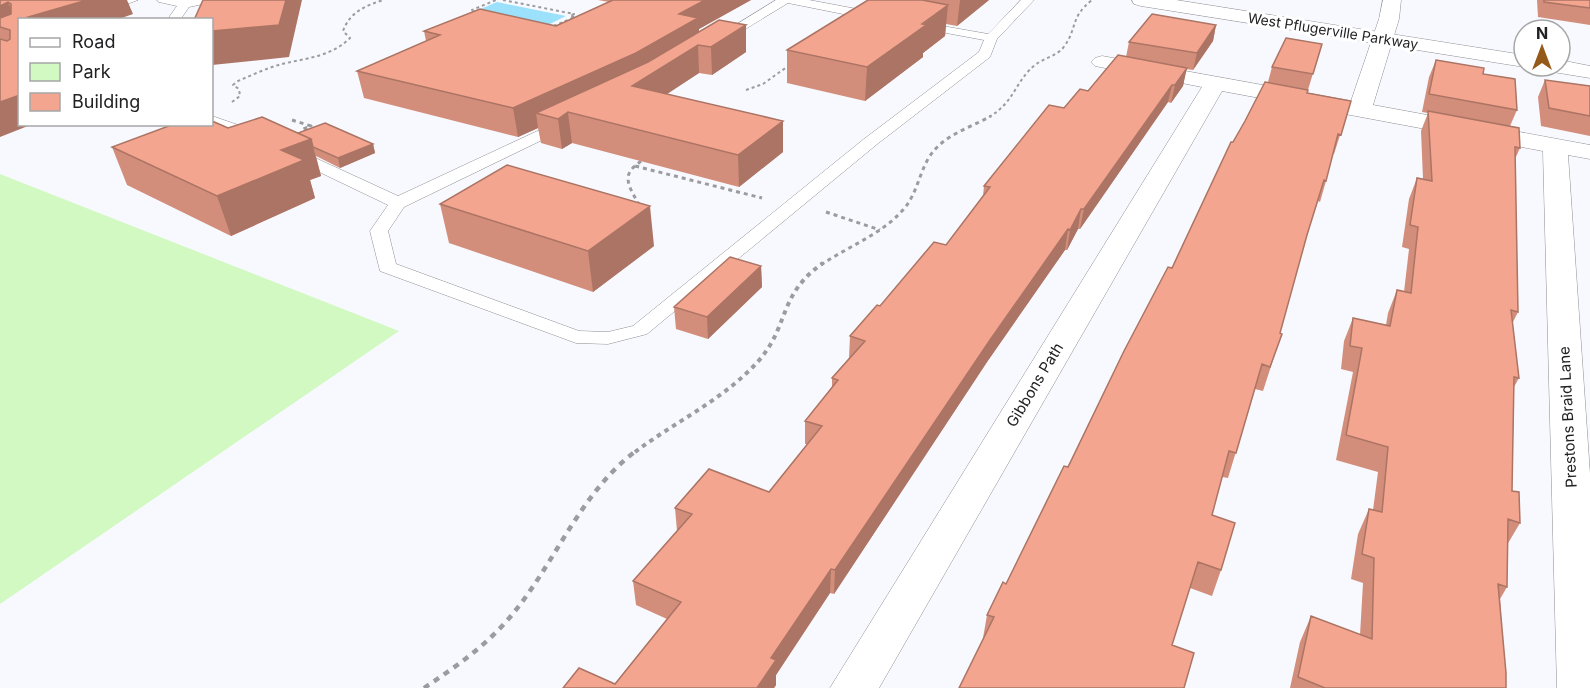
<svg xmlns="http://www.w3.org/2000/svg" width="1590" height="688" viewBox="0 0 1590 688" font-family="Inter,sans-serif">
<rect width="100%" height="100%" fill="#f8f9fe"/>
<path fill="#d2f9c2" d="M0,174L399,331L0,604Z"/>
<path fill="#9be1fc" d="M497,2L566,16L548,25L478,10Z"/>
<g fill="none" stroke-linecap="round" stroke-linejoin="round">
<g stroke="#8e8f93" stroke-width="1">
<path id="lane" d="M120,0H138L82,20H62Z
M157,0H215L213,2L189,7L180,20H167L177,6L159,2Z
M776,0H809L878,13L884,17L878,21L788,3L724,42L719,43L713,39Z
M1021,0H1034L997,39L990,57L876,145L647,334L608,344L576,343L380,271L370,231L388,205L286,156L284,153L286,150H298L398,196L561,120H571L574,123L571,126L404,207L388,231L396,264L579,331L608,332L633,326L864,139L979,52L984,40L914,27L912,24L914,21L988,34Z
M212,116L264,134L267,137L259,142L210,124Z"/>
</g>
<g stroke="#8e8f93" stroke-width="1">
<path id="street" d="M1383,0H1401L1399,19L1373,105L1590,145V159L1568,155L1590,474V688H1557L1543,151L1222,91L879,688H830L1202,87L1095,66L1091,62L1095,58L1102,56L1351,101L1379,19Z"/>
</g>
<g stroke="#8e8f93" stroke-width="1">
<path id="secondary" d="M1132,0H1176L1524,55V66H1529L1524,67L1141,6L1134,4Z
M1560,60L1590,66V78L1547,71L1544,66H1560Z"/>
</g>
<path stroke="#9b9c9f" stroke-width="2" stroke-dasharray="3 3" stroke-linecap="butt" d="M503,0L574,14L570,16L575,17L551,27
M473,12L476,11L472,10L496,0
M746,90L763,84L791,64
M232,102L240,96L239,89L233,85L238,81C252,75 267,68 282,64C306,58 331,57 350,38L343,31C350,12 365,6 383,0
M989,117C1015,102 1015,81 1035,65C1044,58 1056,56 1063,48C1078,29 1069,18 1092,0"/>
<path stroke="#9b9c9f" stroke-width="3" stroke-dasharray="4 4" stroke-linecap="butt" d="M292,120L311,126L301,130
M641,161L635,166L762,198
M635,166C620,178 633,192 640,207
M826,212L880,230
M821,265C847,247 880,235 901,212C916,197 918,177 928,159C942,135 968,129 991,116"/>
<path stroke="#9b9c9f" stroke-width="4" stroke-dasharray="4.5 4.5" stroke-linecap="butt" d="M635,452C676,421 727,398 761,358C789,324 779,294 823,263"/>
<path stroke="#9b9c9f" stroke-width="4.5" stroke-dasharray="6 6" stroke-linecap="butt" d="M424,688C457,666 490,643 515,611C557,559 581,492 637,450"/>
<use href="#lane" fill="#fff" fill-rule="evenodd"/>
<use href="#street" fill="#fff" fill-rule="evenodd"/>
<use href="#secondary" fill="#fff" fill-rule="evenodd"/>
</g>
<path fill="#d28e7b" d="M0,0L133,14L20,20L0,137Z
M598,0H751L699,29V32L746,52L712,75L699,73L666,94L783,121V152L739,187L572,143L562,149L541,143L538,128L518,137L364,98L357,71L426,41L424,31L556,26L609,2Z
M868,0H989L957,26L946,24L945,36L923,53V57L865,101L787,83V50Z
M1537,0H1590V25L1538,17Z
M1216,25L1213,41L1193,70L1186,69L1183,86L1171,103L1168,102L1080,229H1078L1067,250H1065L987,362L834,594L830,593L776,675V685L774,688H563L615,684L667,619L636,605L633,581L677,531L675,508L769,492L807,444H805V421L832,388V378L849,358L850,336L880,306L946,245L983,196L984,186L1064,108L1088,91L1126,57L1129,42Z
M1322,44L1307,93L1351,101L1334,154H1333L1326,181L1320,202L1318,201L1307,235L1280,333L1274,357L1263,391L1255,389L1228,478L1222,477L1212,515L1221,570L1212,596L1190,588L983,638L987,615L1006,584L1172,268L1233,142L1268,82L1272,67Z
M1436,60L1483,74L1517,110L1510,126L1520,148L1515,159L1518,312L1512,324L1519,378L1514,387L1512,491L1520,523L1507,545V587L1500,599L1506,688H1290L1300,642L1311,616L1360,635L1363,583L1351,579L1358,534L1369,509L1373,510L1378,472L1336,460L1353,372L1341,369L1344,341L1353,318L1386,325L1388,313L1397,290L1404,292L1409,249L1402,247L1409,199L1417,178L1423,179L1421,131L1428,113L1422,112L1429,77Z
M1545,80L1590,86V136L1541,126L1538,97Z
M228,128L298,133L373,144L375,153L340,168L316,156L321,176L310,180L315,198L231,236L127,185L112,147Z
M440,204L654,246L593,292L449,243Z
M761,266L762,287L708,339L676,329L674,307Z"/>
<path fill="#ab7464" d="M52,0H127L133,14L116,20H29L28,17Z
M286,0H302L289,57L212,65V31Z
M705,0H751L699,29V43L638,80L568,113L572,143L562,149L558,119L536,113L538,128L518,137L513,108Z
M960,0H989L957,26Z
M8,2L19,28L10,30L0,27V6Z
M948,5L945,36L923,53V57L865,101L867,67Z
M746,25V52L712,75L711,47Z
M1216,25L1213,41L1193,70L1197,53Z
M698,45L699,73L634,116L632,86Z
M1187,68L1183,86L1171,103L1175,85Z
M1172,85L1168,102L1080,229L1084,209Z
M20,95V124H33L0,137V102Z
M783,121V152L739,187L738,155Z
M311,139L321,176L310,180L315,198L231,236L217,196L281,150Z
M373,144L375,153L340,168L338,158Z
M650,206L654,246L593,292L588,251Z
M1081,209L1078,229L1067,250L1070,230Z
M1068,229L1065,250L987,362L834,594L835,570L990,340Z
M761,266L762,287L708,339L707,317Z
M831,569L830,593L776,675V685L774,688H757L771,658Z"/>
<path fill="#f4a58f" stroke="#ab7464" stroke-width="1.5" d="M0,0H87L28,17L36,20H20V95L0,102V39L7,41L10,39V30L0,27V18L11,14V4L8,2L0,6Z
M203,0H286L279,25L212,31V20H194Z
M613,0H705L679,14L698,18L636,53L513,108L357,71L440,35L424,31L480,9L556,26Z
M868,0H922L948,5L922,24L926,25L867,67L787,50Z
M1544,0H1590V8L1544,2Z
M1152,14L1216,25L1197,53L1129,42Z
M719,20L746,25L711,47L698,45L632,86L783,121L738,155L568,112L558,119L536,113L648,62Z
M1286,38L1322,44L1313,74L1272,67Z
M1118,55L1187,68L1175,85H1172L1084,209H1081L1070,230L1068,229L990,340L835,570L831,569L771,658L776,660L757,688H563L579,668L615,684L681,602L633,581L692,514L675,508L709,469L769,492L822,426L805,421L838,380L832,378L865,341L850,336L877,305L880,306L934,242L946,245L990,187L984,186L1049,105L1064,108L1080,89L1088,91Z
M1436,60L1484,68L1483,74L1515,79L1517,110L1429,94Z
M1545,80L1590,86V116L1549,108Z
M1265,82L1308,90L1307,93L1351,101L1341,135L1338,134L1326,181L1324,180L1307,235L1280,333L1282,334L1270,367L1262,364L1236,453L1229,451L1212,515L1235,523L1221,570L1198,562L1172,645L1194,653L1184,688H959L994,617L987,615L1003,582L1006,584L1064,466L1068,467L1124,351L1168,267L1172,268L1231,142H1233L1245,121Z
M1428,111L1519,128L1520,148L1515,147L1518,312L1511,310L1519,378L1514,377L1512,491L1519,492L1520,523L1508,519L1507,587L1498,584L1506,673V688H1325L1298,677L1311,616L1372,639L1374,558L1362,554L1369,509L1382,512L1388,447L1346,435L1362,348L1350,346L1353,318L1390,326L1397,290L1411,293L1418,227L1410,225L1417,178L1432,181Z
M262,117L311,139L281,150L304,160L217,196L112,147L174,124H212V121L228,128Z
M325,123L373,144L338,158L313,147L311,139L298,133Z
M507,165L650,206L588,251L440,204Z
M730,257L761,266L707,317L674,307Z"/>
<g text-anchor="middle" stroke-width="6" stroke-linejoin="round" paint-order="stroke">
<g font-size="14" fill="#212123" stroke="#fff">
<text transform="translate(1333 31) rotate(9)" y="5">West Pflugerville Parkway</text>
</g>
<g font-size="15" fill="#212123" stroke="#fff">
<text transform="translate(1035 385) rotate(-59)" y="5">Gibbons Path</text>
<text transform="translate(1568 417) rotate(-93)" y="5">Prestons Braid Lane</text>
</g>
</g>
<rect x="18" y="18" width="195" height="108" fill="#ffffff" stroke="#a6a6a7" stroke-width="1.5"/>
<rect x="30" y="38" width="30" height="9" fill="#ffffff" stroke="#a6a6a7" stroke-width="1.5"/>
<text x="72" y="48" font-size="18" fill="#212123">Road</text>
<rect x="30" y="63" width="30" height="18" fill="#d2f9c2" stroke="#a6a6a7" stroke-width="1.5"/>
<text x="72" y="78" font-size="18" fill="#212123">Park</text>
<rect x="30" y="93" width="30" height="18" fill="#f4a58f" stroke="#a6a6a7" stroke-width="1.5"/>
<text x="72" y="108" font-size="18" fill="#212123">Building</text>
<g transform="translate(1542 48)"><circle r="28" fill="#ffffff" stroke="#a6a6a7" stroke-width="1.5"/>
<path d="M0-4.5L10 22L0 15L-10 22Z" fill="#955a19"/>
<text y="-9" font-size="16" font-weight="bold" text-anchor="middle" fill="#212123">N</text>
</g>
</svg>
